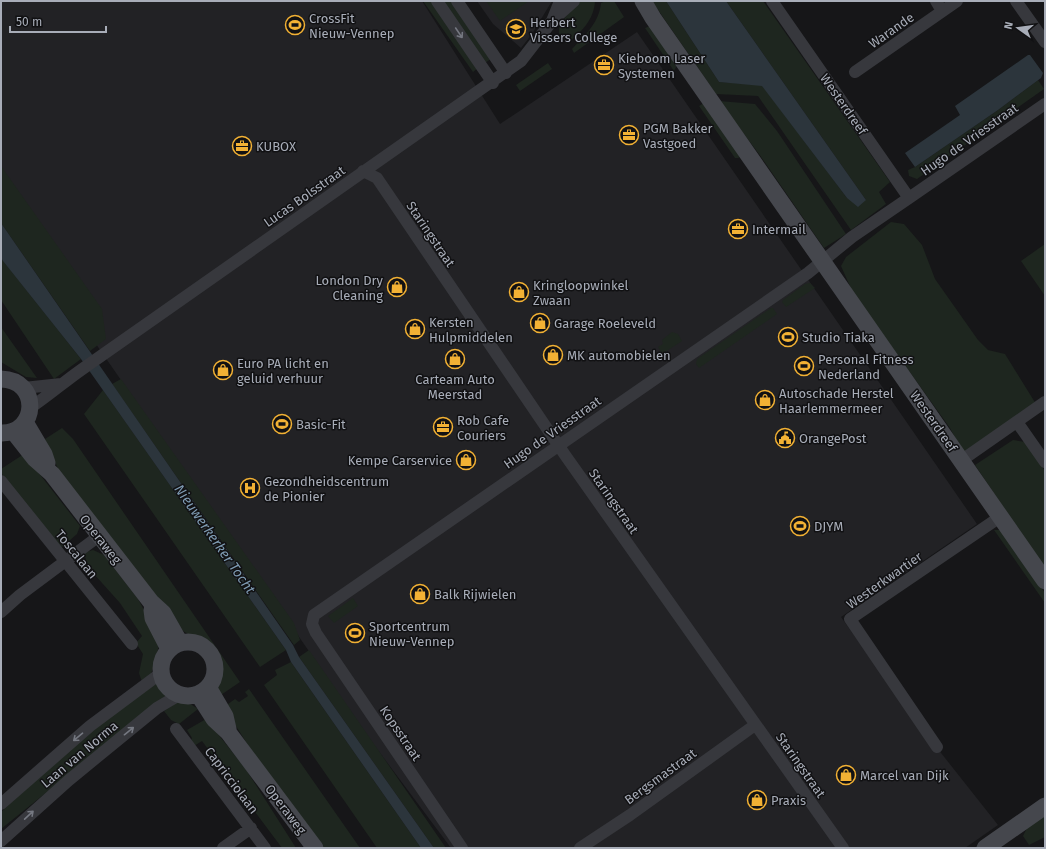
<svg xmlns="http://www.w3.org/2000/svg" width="1046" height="849" viewBox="0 0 1046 849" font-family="'Fira Sans',sans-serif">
<rect width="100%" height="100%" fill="#161618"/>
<path fill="#222225" d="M1,1H422L500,124L637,32L977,524L841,617L915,720L998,825L965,848H451L374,745L1,207Z
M477,1H552L532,34L521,48L493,24Z"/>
<path fill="#1e261f" d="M423,1H433L479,67L473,72Z
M442,1H453L492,58L485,63Z
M486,1H529L500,21Z
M579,1H595C594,20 581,33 566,44L559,33V25Z
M606,1H614L624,17L574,53L572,49C585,35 599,23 601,3Z
M652,1H666L719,82L762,85L847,198L866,200L726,1H763L890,182L879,192L886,204L851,230L758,96L716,94Z
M650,26L677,65L674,71L645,28Z
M548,63L552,69L520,91L516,85Z
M1038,80L1044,89L917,179L909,176L908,170L915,167L998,110Z
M719,101L755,104L777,131L846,234L824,248L759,154Z
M704,103L740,157L738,158H735L699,106Z
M1,166L102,309L106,339L90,351L1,223Z
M891,222L904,224L922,245L935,279L978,340L988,350L1005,354L1036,404L963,453L950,428L853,293L841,266L846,257Z
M1045,244V296L1021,261Z
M1,258L81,359L54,379L1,300Z
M810,283L815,288L786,307L782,302L783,300L805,284Z
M771,308H773L777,314L699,368L696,364L697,359Z
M1,327L37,378L26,377L1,362Z
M672,332L678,334L682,341L662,354L658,347L663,344L662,340Z
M121,379L294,623L300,640L294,645L112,384Z
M103,390L286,650L260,667L84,414Z
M62,428L73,439L240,682L218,697C209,683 226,667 214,649C204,634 182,639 176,621L62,478L45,439Z
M1013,440L1025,442L1045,471V569L975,465Z
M24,454L80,526L77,534L61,548L1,473V469Z
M994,530H1001L1045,593V603Z
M93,550L104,555L138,599L152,625L159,642L157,656L151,674L142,682L139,673L143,654L136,643L142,636L120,603L85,564L86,558L80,557L86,552Z
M353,598L358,606L334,623L328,616Z
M309,650L446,848H434L299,657Z
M291,662L421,848H377L264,685L277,675L275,670Z
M155,683L166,696L1,829V812L88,733Z
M249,689L360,848H323L253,753L224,707L235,699L239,702L248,696L245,692Z
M176,703H189L198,709L179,724L171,720L164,711Z
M206,719L245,768L296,848H282L202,741L194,746L190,742L192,738L187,730Z
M1045,814V837L1029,845L1023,836L1028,826Z"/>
<path fill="#2c353c" d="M666,1H726L866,200L858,207L847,198L762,86L719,82Z
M1028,55H1030L1043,73L1041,78L998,110L915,167L905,153L960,115L955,106Z
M1,223L293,645L299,657L434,848H421L291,662L286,650L81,359L3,261L1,258Z"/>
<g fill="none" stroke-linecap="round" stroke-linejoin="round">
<path stroke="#37383d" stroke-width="12" d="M437,1L493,83
M457,1L506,73
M936,1L942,11
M1016,1L1045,42
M553,20L574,1
M855,72L957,1
M363,171L377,178L565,455L843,848
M909,198L1045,104
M24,388L61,384
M30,408C48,396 64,382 81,370L521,61L552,21L560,1
M1017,422L1045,462
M962,460L1045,402
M1,481L132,644
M1,612L20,595L99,536
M176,729L265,848
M937,747L850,619L1000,517
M1,804L90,726L161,673
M1,841L69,780L157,708L179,695
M223,848L251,828
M462,848L316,633L312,624L314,615L808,273L852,237L909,198L772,1
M580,848L630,815L755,725"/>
<path stroke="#45474d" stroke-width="17" d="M643,1L653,18L1045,581
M1,379C41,380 38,434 1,433
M25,422L44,454L47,463
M13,431L35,459L52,474L151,602L163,613L180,643
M152,610L153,618L169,649
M161 669a27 27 0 1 1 54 0a27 27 0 1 1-54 0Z
M208,687L225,716L228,729
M198,694L214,719L228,732L315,848
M985,848L1045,806"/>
</g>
<defs><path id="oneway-shaft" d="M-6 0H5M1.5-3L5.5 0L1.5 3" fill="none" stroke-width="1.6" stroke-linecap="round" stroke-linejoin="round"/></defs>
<g stroke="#757881">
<use href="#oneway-shaft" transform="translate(459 33) rotate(56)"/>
<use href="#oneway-shaft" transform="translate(129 731) rotate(-39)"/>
<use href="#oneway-shaft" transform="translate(78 737) rotate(140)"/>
<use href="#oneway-shaft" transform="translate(29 815) rotate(-43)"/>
</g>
<defs>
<g id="stadium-ring" transform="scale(1)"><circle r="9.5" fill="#111113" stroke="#f2b134" stroke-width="1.5"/><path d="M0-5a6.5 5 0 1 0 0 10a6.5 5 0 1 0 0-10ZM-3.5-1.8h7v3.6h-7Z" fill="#f2b134"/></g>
<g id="school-ring" transform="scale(1)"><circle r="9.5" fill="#111113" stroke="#f2b134" stroke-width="1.5"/><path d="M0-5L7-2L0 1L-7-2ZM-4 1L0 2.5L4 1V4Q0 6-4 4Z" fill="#f2b134"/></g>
<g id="office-ring" transform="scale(1)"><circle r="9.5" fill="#111113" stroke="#f2b134" stroke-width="1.5"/><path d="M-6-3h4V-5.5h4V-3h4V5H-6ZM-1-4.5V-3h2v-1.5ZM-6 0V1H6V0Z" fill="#f2b134"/></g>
<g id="shop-ring" transform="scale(1)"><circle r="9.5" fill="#111113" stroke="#f2b134" stroke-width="1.5"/><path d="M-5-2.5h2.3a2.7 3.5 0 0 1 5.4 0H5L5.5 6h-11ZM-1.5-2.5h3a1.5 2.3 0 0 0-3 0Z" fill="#f2b134"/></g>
<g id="civic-ring" transform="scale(1)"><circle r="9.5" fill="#111113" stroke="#f2b134" stroke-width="1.5"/><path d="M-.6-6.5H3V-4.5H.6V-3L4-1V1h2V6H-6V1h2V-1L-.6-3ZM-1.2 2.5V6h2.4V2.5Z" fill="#f2b134"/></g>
<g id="hospital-ring" transform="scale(1)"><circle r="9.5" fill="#111113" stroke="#f2b134" stroke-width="1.5"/><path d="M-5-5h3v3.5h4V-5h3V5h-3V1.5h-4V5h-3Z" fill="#f2b134"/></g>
</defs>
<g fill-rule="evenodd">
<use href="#stadium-ring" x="295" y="25"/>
<use href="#school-ring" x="516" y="29"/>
<use href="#office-ring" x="604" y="65"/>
<use href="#office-ring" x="629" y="135"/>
<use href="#office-ring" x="242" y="146"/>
<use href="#office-ring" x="738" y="229"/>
<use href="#shop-ring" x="397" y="287"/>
<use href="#shop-ring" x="519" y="292"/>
<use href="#shop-ring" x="540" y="323"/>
<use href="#shop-ring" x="415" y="329"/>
<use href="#stadium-ring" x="788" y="337"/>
<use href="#shop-ring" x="553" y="355"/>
<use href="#shop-ring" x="455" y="359"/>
<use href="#stadium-ring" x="804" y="366"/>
<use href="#shop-ring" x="223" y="370"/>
<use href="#shop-ring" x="765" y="400"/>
<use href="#stadium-ring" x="282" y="424"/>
<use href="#office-ring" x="443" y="427"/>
<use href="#civic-ring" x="785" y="438"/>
<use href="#shop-ring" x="466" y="460"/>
<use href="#hospital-ring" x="250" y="488"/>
<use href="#stadium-ring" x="800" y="526"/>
<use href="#shop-ring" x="420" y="594"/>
<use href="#stadium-ring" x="355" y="633"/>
<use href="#shop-ring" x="846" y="775"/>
<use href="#shop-ring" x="757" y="800"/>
</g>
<g text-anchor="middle" stroke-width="3" stroke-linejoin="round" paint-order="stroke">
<g font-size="13" fill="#a8adb8" stroke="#111113" text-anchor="start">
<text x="309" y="23">CrossFit<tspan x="309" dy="15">Nieuw-Vennep</tspan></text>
<text x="530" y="27">Herbert<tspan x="530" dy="15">Vissers College</tspan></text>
<text x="618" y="63">Kieboom Laser<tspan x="618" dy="15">Systemen</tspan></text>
<text x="643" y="133">PGM Bakker<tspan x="643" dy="15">Vastgoed</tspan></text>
<text x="256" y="151">KUBOX</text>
<text x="752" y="234">Intermail</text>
<text x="383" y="285" text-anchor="end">London Dry<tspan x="383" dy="15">Cleaning</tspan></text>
<text x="533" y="290">Kringloopwinkel<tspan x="533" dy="15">Zwaan</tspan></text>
<text x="429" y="327">Kersten<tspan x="429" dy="15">Hulpmiddelen</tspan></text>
<text x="554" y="328">Garage Roeleveld</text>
<text x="802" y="342">Studio Tiaka</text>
<text x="567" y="360">MK automobielen</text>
<text x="818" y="364">Personal Fitness<tspan x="818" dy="15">Nederland</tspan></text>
<text x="237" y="368">Euro PA licht en<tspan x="237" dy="15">geluid verhuur</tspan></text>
<text x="455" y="384" text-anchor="middle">Carteam Auto<tspan x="455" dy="15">Meerstad</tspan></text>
<text x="779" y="398">Autoschade Herstel<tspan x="779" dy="15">Haarlemmermeer</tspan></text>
<text x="457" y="425">Rob Cafe<tspan x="457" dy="15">Couriers</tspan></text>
<text x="296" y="429">Basic-Fit</text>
<text x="799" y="443">OrangePost</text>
<text x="452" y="465" text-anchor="end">Kempe Carservice</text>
<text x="264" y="486">Gezondheidscentrum<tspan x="264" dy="15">de Pionier</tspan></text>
<text x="814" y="531">DJYM</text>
<text x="434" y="599">Balk Rijwielen</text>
<text x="369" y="631">Sportcentrum<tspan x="369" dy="15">Nieuw-Vennep</tspan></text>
<text x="860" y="780">Marcel van Dijk</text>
<text x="771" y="805">Praxis</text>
</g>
<g font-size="13" fill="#a8adb8" stroke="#111113">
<text transform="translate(891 30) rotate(-35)" y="5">Warande</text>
<text transform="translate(844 104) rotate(55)" y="5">Westerdreef</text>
<text transform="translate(969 139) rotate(-35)" y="5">Hugo de Vriesstraat</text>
<text transform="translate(304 196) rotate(-35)" y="5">Lucas Bolsstraat</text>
<text transform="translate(431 234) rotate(56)" y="5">Staringstraat</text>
<text transform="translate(934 421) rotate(55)" y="5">Westerdreef</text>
<text transform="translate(552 432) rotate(-35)" y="5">Hugo de Vriesstraat</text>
<text transform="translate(614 501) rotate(55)" y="5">Staringstraat</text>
<text transform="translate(101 539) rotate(52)" y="5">Operaweg</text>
<text transform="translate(77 554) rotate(51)" y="5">Toscalaan</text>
<text transform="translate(884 580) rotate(-35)" y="5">Westerkwartier</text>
<text transform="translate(401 733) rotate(56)" y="5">Kopsstraat</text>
<text transform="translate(79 754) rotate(-40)" y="5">Laan van Norma</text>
<text transform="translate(801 765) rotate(55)" y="5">Staringstraat</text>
<text transform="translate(660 776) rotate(-36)" y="5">Bergsmastraat</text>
<text transform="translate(232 780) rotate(53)" y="5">Capricciolaan</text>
<text transform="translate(286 809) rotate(53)" y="5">Operaweg</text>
</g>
<g font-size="14" font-style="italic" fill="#7f9bb3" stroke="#111113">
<text transform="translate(215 539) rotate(55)" y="5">Nieuwerkerker Tocht</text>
</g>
</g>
<rect width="1046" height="849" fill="none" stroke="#a8adb8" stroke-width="4"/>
<g transform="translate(1018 28) rotate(284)" stroke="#111113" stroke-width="3" paint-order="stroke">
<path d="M0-3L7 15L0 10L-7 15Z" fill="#a8adb8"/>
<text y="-6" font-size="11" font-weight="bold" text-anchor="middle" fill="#a8adb8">N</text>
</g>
<path d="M10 26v6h96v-6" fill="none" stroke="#a8adb8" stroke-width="2"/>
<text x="16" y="26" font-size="12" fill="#a8adb8" stroke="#111113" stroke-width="3" paint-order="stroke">50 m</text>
</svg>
